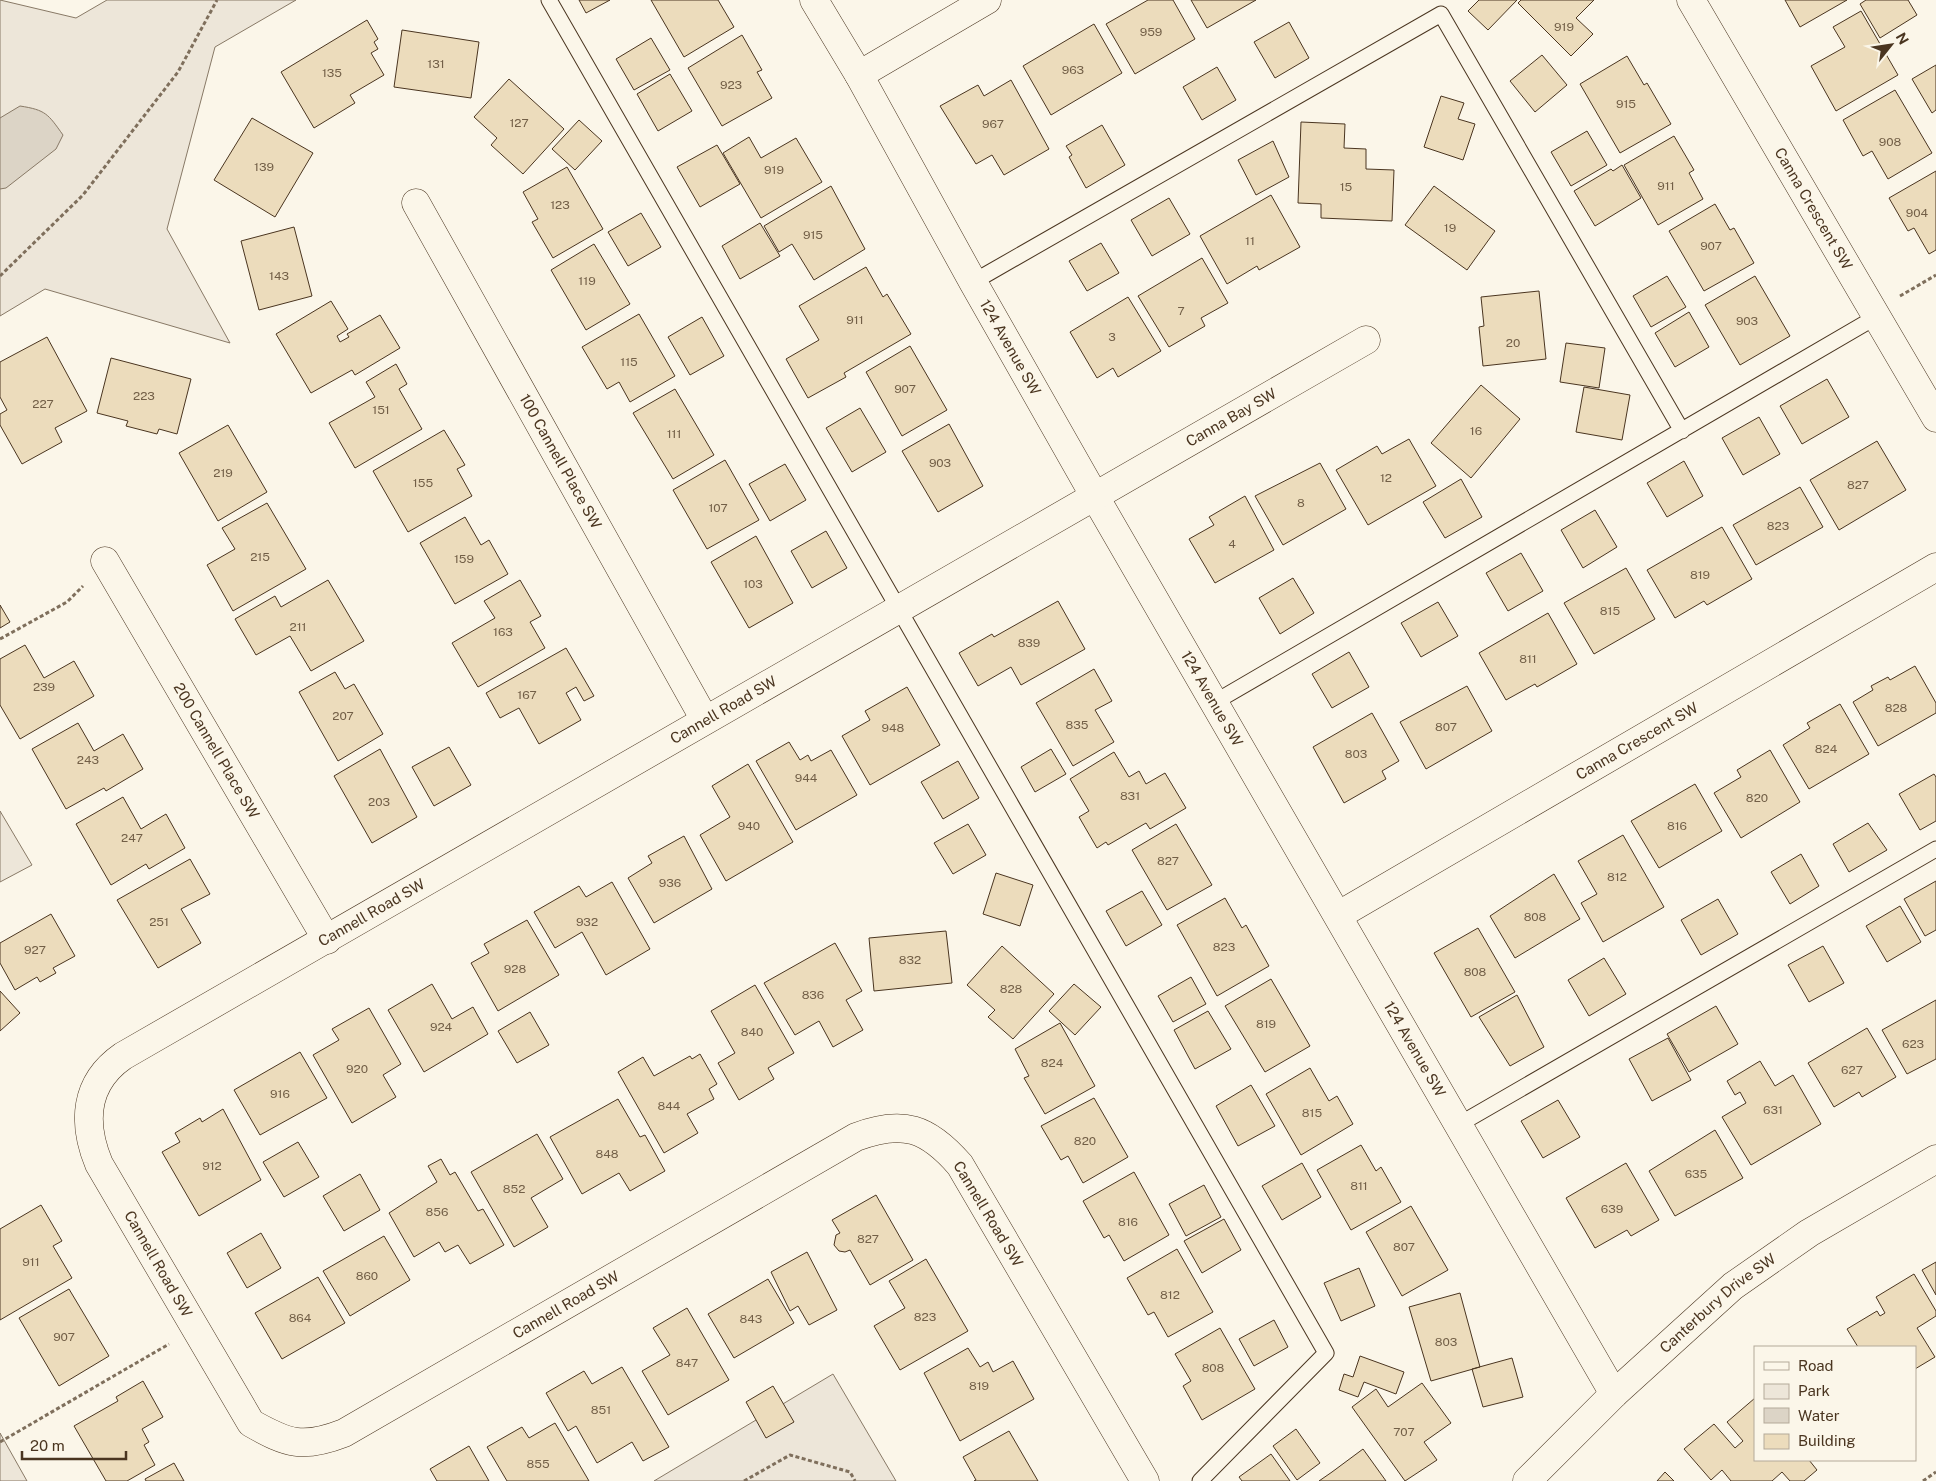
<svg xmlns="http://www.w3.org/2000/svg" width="1936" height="1481" viewBox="0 0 1936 1481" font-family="'Public Sans',sans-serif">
<rect width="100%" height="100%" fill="#fbf6e9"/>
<path fill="#ede6d9" stroke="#887966" d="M0,0L76,18L107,0H296L215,47L167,229L230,343L45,289L0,316Z
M0,811L32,865L0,882Z
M833,1374L896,1481H654Z
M0,1433L27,1481H0Z"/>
<path fill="#dcd4c6" stroke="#887966" d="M20,106C46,110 48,114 63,135L56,149L6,188L0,189V118Z"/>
<path fill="#ecdcbc" stroke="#4a3520" d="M579,0H610L586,13Z
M651,0H718L734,27L684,57Z
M1148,0H1173L1195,39L1135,74L1106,24Z
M1191,0H1256L1207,28Z
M1479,0H1517L1488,30L1468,11Z
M1521,0H1594L1576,18L1593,34L1571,56L1518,3Z
M1785,0H1847L1800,27Z
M1866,0H1908L1917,15L1880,38L1860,4Z
M1861,11L1898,75L1836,111L1811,66L1845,47L1833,27Z
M367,20L378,39L374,42L378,49L371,53L384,75L350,95L355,103L314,128L281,72Z
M1289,22L1309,58L1275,78L1254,42Z
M1094,24L1122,73L1051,115L1023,66Z
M402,30L479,42L471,98L394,87Z
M742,35L762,70L757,72L772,98L722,126L688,68Z
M651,38L670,70L634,90L616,59Z
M1542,55L1567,85L1535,112L1510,81Z
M1627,56L1644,85L1647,83L1671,124L1620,153L1580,84Z
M1936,65V110L1932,113L1912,79Z
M1217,67L1236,100L1202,120L1183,87Z
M670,74L692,111L658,131L637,94Z
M509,79L564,129L523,174L491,145L497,138L474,117Z
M1011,80L1049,149L1004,175L992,155L976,164L940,106L978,85L984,96Z
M1895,90L1932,153L1888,179L1872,151L1863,156L1843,120Z
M1441,96L1464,103L1458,119L1475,124L1463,160L1424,147Z
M252,118L313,153L275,217L214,180Z
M579,120L602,141L575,170L552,149Z
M1301,122L1345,124L1344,148L1366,149V169L1394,170L1392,221L1321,218V204L1298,203Z
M1102,125L1125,165L1086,188L1069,157L1072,155L1066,146Z
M1587,131L1607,165L1571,186L1551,152Z
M1674,136L1694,170L1689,173L1703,199L1658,225L1624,165Z
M749,137L761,158L796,138L822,182L761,218L723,153Z
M1273,141L1289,177L1256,195L1238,160Z
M717,145L740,184L700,207L677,167Z
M1622,165L1641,198L1595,226L1574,191L1611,169L1613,171Z
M567,167L603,229L553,258L532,222L538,219L523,192Z
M1936,171V250L1929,254L1914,228L1908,231L1889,198Z
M831,186L865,249L814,280L792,244L779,252L764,226Z
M1434,186L1495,231L1467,270L1405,225Z
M1271,195L1300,247L1259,270L1257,266L1227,284L1200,236Z
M1169,198L1190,234L1152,256L1131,220Z
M1715,204L1730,230L1734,228L1754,263L1704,291L1669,231Z
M641,213L661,247L628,266L608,232Z
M760,223L780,256L740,279L722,246Z
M294,227L312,296L259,310L241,241Z
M1101,243L1119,273L1087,291L1069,261Z
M594,244L630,304L586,330L551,270Z
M1202,258L1228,303L1201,318L1205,326L1169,347L1138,296Z
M866,267L883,297L887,294L911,334L844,373L846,377L808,398L786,359L819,340L799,306Z
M1667,276L1686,307L1651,327L1633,296Z
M1755,276L1790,336L1740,365L1705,305Z
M1539,291L1546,359L1483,366L1479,327L1484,326L1481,297Z
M1128,297L1161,351L1118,377L1113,368L1097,378L1070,332Z
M331,301L348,329L337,336L340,342L349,337L347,334L380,315L400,348L355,375L352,370L311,393L276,334Z
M1689,312L1709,347L1675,367L1655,333Z
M639,314L675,376L630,402L619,382L607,389L582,347Z
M702,317L724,356L690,375L668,337Z
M47,337L87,411L55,428L62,442L22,464L0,425V414L7,410L0,397V362Z
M1566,343L1605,348L1599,388L1560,382Z
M910,346L947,410L902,436L866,372Z
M111,358L191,379L177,434L159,429L157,434L126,426L128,421L97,413Z
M396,364L407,384L399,389L422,429L355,468L329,423L375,397L366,382Z
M1827,379L1849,417L1802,444L1780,406Z
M1481,385L1520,419L1471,478L1431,443Z
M1584,387L1630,395L1622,440L1576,432Z
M675,389L714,455L673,479L633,413Z
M860,408L886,452L852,472L826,428Z
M1759,417L1780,454L1743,475L1722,438Z
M949,424L983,486L938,512L902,451Z
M228,425L267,492L218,521L179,453Z
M444,430L465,465L457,469L472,496L408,532L373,471Z
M1409,439L1436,486L1368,525L1336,470L1377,446L1382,454Z
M1877,441L1906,490L1839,530L1810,480Z
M725,460L759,520L707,549L673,490Z
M1684,461L1703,496L1667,517L1647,483Z
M1320,463L1346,509L1283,545L1255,496Z
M785,464L806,500L770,521L749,484Z
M1461,479L1482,517L1445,538L1423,502Z
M1800,487L1823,527L1756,565L1733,525Z
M1245,496L1274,550L1215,583L1189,539L1214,525L1209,517Z
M267,503L306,569L233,611L207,565L235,549L222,528Z
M1595,510L1617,547L1583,568L1561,530Z
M465,517L481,545L489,540L508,574L455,604L420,543Z
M1722,527L1752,579L1707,605L1704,601L1675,618L1647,570Z
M826,531L847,568L812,588L791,551Z
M756,536L793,603L749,628L711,562Z
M1521,553L1543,591L1508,611L1486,573Z
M1626,568L1655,619L1594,654L1564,603Z
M1293,578L1314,613L1280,634L1259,598Z
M328,580L364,641L311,671L290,636L256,655L235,619L275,596L281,607Z
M520,580L541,616L530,622L545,648L478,687L452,643L495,618L484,601Z
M1058,601L1085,649L1021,685L1011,667L978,686L959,653L992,634L994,637Z
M1438,602L1458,636L1421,657L1401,623Z
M0,605L10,622L0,628Z
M1548,613L1577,664L1537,687L1535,684L1506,700L1479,653Z
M25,645L44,678L74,661L94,696L20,739L0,705V659Z
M566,648L594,696L584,701L576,687L566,693L581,720L539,744L519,708L500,718L486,693Z
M1349,652L1369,687L1332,708L1312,674Z
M1915,666L1936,703V713L1878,746L1853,702L1873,690L1871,686L1888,677L1890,680Z
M1094,669L1112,701L1095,710L1114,742L1073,766L1036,703Z
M335,672L345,689L354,684L383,734L338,761L299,692Z
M1467,686L1492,731L1426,769L1400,722Z
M907,687L940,745L870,785L842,736L870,720L865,711Z
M1840,704L1869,754L1809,789L1783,745L1810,728L1807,723Z
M1372,713L1399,761L1382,771L1386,779L1344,803L1313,747Z
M78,723L94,751L123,734L143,769L106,791L104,788L66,809L32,749Z
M789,742L800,760L808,755L811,761L831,750L857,795L796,830L756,761Z
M449,747L471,785L434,806L412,767Z
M380,749L417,817L372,843L334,776Z
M1051,749L1066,774L1035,792L1021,767Z
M1770,750L1800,802L1741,838L1714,793L1741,777L1737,770Z
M1114,752L1129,777L1139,771L1146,784L1165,773L1186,808L1150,829L1146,823L1108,845L1106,842L1097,848L1079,817L1089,811L1070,779Z
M958,761L979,798L943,819L921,782Z
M748,764L793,842L726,881L700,835L730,817L712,786Z
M1934,774L1936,777V821L1920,830L1899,794Z
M1695,784L1722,831L1659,868L1631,821Z
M123,797L141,829L166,814L185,848L149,869L146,864L111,885L76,824Z
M1868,823L1887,850L1849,872L1833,844Z
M968,824L986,855L953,874L934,843Z
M1176,824L1212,885L1167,910L1132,850Z
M1623,835L1664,907L1603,942L1581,903L1597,894L1578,861Z
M684,836L712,889L654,923L628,878L652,863L648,856Z
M1801,854L1819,886L1790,904L1771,872Z
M190,859L210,894L181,909L201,943L158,968L117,900Z
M996,873L1033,885L1020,926L983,914Z
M1554,874L1580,919L1515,958L1490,916Z
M1936,881V930L1925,936L1904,899Z
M612,882L650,949L606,975L582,932L555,948L534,912L579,886L586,897Z
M1142,891L1162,925L1126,946L1106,911Z
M1225,898L1242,928L1246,925L1269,966L1217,996L1177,925Z
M1718,899L1738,934L1701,955L1681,920Z
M1900,906L1921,942L1887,962L1866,926Z
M51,914L75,956L53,968L56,973L40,982L37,977L15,990L0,963V943Z
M527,920L559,975L498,1011L471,963L489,953L484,944Z
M1478,928L1515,992L1471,1017L1434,953Z
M946,931L952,983L874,991L869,938Z
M835,943L862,991L846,1000L863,1030L833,1047L819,1021L795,1035L764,983Z
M1002,946L1054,994L1013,1039L988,1017L995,1010L967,985Z
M1823,946L1844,983L1809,1002L1788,965Z
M1604,958L1626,994L1589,1016L1568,980Z
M1191,977L1206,1004L1173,1022L1158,996Z
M1271,979L1310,1046L1265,1072L1225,1006Z
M432,984L452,1019L473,1007L488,1034L424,1072L388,1010Z
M1074,984L1101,1007L1075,1035L1049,1011Z
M755,985L794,1053L768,1068L774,1079L739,1100L718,1063L735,1053L711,1011Z
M0,991L20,1013L0,1031Z
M1517,995L1544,1047L1510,1066L1479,1017Z
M1936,1000V1059L1907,1074L1882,1030Z
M1716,1006L1738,1044L1689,1072L1667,1034Z
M369,1008L401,1064L383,1075L396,1097L352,1123L313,1055L339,1040L332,1029Z
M1208,1011L1231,1049L1195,1069L1174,1030Z
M530,1012L549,1045L517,1063L498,1031Z
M1060,1023L1095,1086L1045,1114L1024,1078L1029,1076L1015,1049Z
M1867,1028L1896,1077L1862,1097L1859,1092L1834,1107L1808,1063Z
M1668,1038L1691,1080L1652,1101L1629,1059Z
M300,1052L327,1098L260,1135L234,1090Z
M700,1054L717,1084L709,1089L714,1099L687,1114L698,1133L664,1153L618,1072L643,1057L654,1076L690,1056L692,1059Z
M1760,1061L1775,1086L1793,1075L1821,1124L1751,1165L1722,1117L1746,1103L1740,1092L1735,1095L1727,1081Z
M1310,1068L1329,1101L1337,1096L1353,1124L1301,1155L1266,1094Z
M1251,1085L1275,1126L1238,1146L1216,1106Z
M1094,1098L1128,1157L1083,1183L1068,1156L1061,1160L1041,1126Z
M618,1099L640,1137L645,1135L665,1171L630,1191L619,1173L582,1194L550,1137Z
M1558,1100L1580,1137L1543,1158L1521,1121Z
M223,1109L261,1180L199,1216L162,1152L180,1142L175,1133L200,1118L202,1122Z
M1715,1130L1743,1178L1675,1216L1649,1171Z
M537,1134L563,1179L531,1198L548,1227L514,1247L471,1172Z
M298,1142L319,1177L284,1197L263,1162Z
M1361,1145L1376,1171L1381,1167L1401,1202L1351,1230L1317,1170Z
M441,1159L450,1175L455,1172L478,1211L483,1209L504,1245L470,1264L458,1245L445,1252L439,1242L414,1257L389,1213L437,1182L428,1166Z
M1302,1163L1321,1197L1282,1220L1262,1186Z
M1626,1163L1659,1220L1631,1236L1627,1230L1595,1248L1566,1198Z
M1134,1172L1169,1235L1124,1261L1109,1235L1104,1238L1083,1201Z
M360,1174L380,1210L344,1231L323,1196Z
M1204,1185L1221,1217L1186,1236L1169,1204Z
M876,1195L913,1260L870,1285L850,1250L845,1252L839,1251L834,1245L836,1235L840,1233L832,1220Z
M41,1205L62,1241L53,1246L72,1278L0,1320V1229Z
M1411,1206L1448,1270L1402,1296L1366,1232Z
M1224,1219L1241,1250L1202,1273L1184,1241Z
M261,1233L281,1268L247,1288L227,1253Z
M384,1236L410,1280L350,1316L323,1271Z
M1177,1249L1213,1312L1168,1337L1154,1312L1148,1315L1127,1278Z
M807,1252L837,1310L809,1325L798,1306L790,1311L771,1272Z
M926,1259L968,1331L900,1370L874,1326L905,1308L889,1281Z
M1936,1262V1295L1922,1270Z
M1359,1268L1375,1306L1341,1321L1324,1283Z
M1914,1274L1936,1311V1316L1917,1328L1935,1357L1915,1369V1347H1858L1847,1329L1877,1311L1880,1316L1885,1313L1876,1297Z
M318,1277L345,1323L282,1359L255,1313Z
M768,1279L794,1323L734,1358L708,1314Z
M69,1289L109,1356L59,1386L19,1318Z
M1460,1293L1480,1367L1431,1381L1409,1307Z
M687,1308L729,1380L668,1415L642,1371L670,1355L653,1328Z
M1274,1320L1288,1347L1254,1366L1239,1339Z
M1220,1328L1255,1389L1202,1420L1183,1386L1191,1381L1175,1354Z
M968,1348L980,1367L988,1362L993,1372L1013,1361L1034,1399L960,1441L924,1373Z
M1360,1356L1404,1372L1396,1394L1364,1382L1358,1397L1339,1390L1344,1374L1353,1377Z
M1512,1358L1523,1397L1483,1407L1472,1369Z
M622,1367L669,1447L643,1461L632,1442L597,1463L576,1426L568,1431L546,1393L584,1371L592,1384Z
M143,1381L163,1417L142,1429L149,1442L144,1445L155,1465L127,1481H106L74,1426L118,1401L116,1397Z
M1422,1383L1451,1423L1424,1442L1437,1460L1405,1481L1352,1407L1376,1389L1388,1407Z
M773,1386L794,1422L766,1438L746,1402Z
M1755,1398V1460H1809L1817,1470L1804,1481H1790L1782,1472L1772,1481H1731L1722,1470L1711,1480L1684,1449L1714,1424L1735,1448L1743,1441L1727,1422Z
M555,1423L589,1481H507L487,1447L522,1427L529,1438Z
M1296,1429L1320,1463L1297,1480L1273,1446Z
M1009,1431L1038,1481H974L976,1480L963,1457Z
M469,1446L489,1481H437L430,1469Z
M1363,1449L1386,1481H1319L1332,1472Z
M1271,1454L1290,1481H1242L1239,1477Z
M174,1463L184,1481H146L145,1479Z
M1665,1472L1674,1481H1657Z"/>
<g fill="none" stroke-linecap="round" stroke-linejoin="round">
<g stroke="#4a3520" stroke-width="17">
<path id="lane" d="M549,0L1326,1353L1200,1481
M973,282L1441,14L1682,431
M1215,702L1876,317
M1458,1125L1936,849"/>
</g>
<g stroke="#4a3520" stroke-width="29">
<g id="street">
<path id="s1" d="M814,0L859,75L973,282L1094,495L1614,1394"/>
<path id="s2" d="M1691,0L1936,418"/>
<path d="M859,75L987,0"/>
<path id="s3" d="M416,203L705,720"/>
<path id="s4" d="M105,561L327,940"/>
<path id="s5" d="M1339,915L1936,567"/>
<path id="s6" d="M1145,1481L960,1165C928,1128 903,1119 856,1137L344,1433C303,1449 288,1444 251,1423L99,1164C82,1123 84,1083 123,1056L1366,340"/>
<path id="s7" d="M1527,1481L1614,1394L1733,1286L1809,1233L1936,1159"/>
</g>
</g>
<path stroke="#7f6f5c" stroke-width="3" stroke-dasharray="4 2.5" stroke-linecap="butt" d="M0,276L83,195L178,72L217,0
M1900,296L1936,275
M0,639L67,602L83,586
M0,1442L169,1344
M744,1481L790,1455L850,1472L855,1481
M1923,1481L1936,1472"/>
<use href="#lane" stroke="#fbf6e9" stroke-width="15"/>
<use href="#street" stroke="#fbf6e9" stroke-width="28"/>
</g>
<g text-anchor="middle" stroke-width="4" stroke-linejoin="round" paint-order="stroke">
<g font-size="12" fill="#725f47">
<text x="1564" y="31">919</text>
<text x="1151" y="36">959</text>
<text x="436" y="68">131</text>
<text x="1073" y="74">963</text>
<text x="332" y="77">135</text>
<text x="731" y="89">923</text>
<text x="1626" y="108">915</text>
<text x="519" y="127">127</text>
<text x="993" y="128">967</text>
<text x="1890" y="146">908</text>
<text x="264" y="171">139</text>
<text x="774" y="174">919</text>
<text x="1666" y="190">911</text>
<text x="1346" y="191">15</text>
<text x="560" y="209">123</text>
<text x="1917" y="217">904</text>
<text x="1450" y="232">19</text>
<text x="813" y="239">915</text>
<text x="1250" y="245">11</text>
<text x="1711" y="250">907</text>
<text x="279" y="280">143</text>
<text x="587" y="285">119</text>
<text x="1181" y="315">7</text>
<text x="855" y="324">911</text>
<text x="1747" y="325">903</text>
<text x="1112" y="341">3</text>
<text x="1513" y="347">20</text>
<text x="629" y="366">115</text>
<text x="905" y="393">907</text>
<text x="144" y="400">223</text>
<text x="43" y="408">227</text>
<text x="381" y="414">151</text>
<text x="1476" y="435">16</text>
<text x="674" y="438">111</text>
<text x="940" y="467">903</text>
<text x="223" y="477">219</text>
<text x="1386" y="482">12</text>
<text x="423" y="487">155</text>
<text x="1858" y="489">827</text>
<text x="1301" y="507">8</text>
<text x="718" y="512">107</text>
<text x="1778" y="530">823</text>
<text x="1232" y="548">4</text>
<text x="260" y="561">215</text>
<text x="464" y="563">159</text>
<text x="1700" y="579">819</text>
<text x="753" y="588">103</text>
<text x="1610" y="615">815</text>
<text x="298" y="631">211</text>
<text x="503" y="636">163</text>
<text x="1029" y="647">839</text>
<text x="1528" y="663">811</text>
<text x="44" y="691">239</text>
<text x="527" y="699">167</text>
<text x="1896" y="712">828</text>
<text x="343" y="720">207</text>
<text x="1077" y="729">835</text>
<text x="1446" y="731">807</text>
<text x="893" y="732">948</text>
<text x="1826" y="753">824</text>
<text x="1356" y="758">803</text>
<text x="88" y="764">243</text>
<text x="806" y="782">944</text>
<text x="1130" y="800">831</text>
<text x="1757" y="802">820</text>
<text x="379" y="806">203</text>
<text x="749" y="830">940</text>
<text x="1677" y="830">816</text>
<text x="132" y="842">247</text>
<text x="1168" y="865">827</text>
<text x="1617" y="881">812</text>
<text x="670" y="887">936</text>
<text x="1535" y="921">808</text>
<text x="159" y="926">251</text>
<text x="587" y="926">932</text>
<text x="1224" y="951">823</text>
<text x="35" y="954">927</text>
<text x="910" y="964">832</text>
<text x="515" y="973">928</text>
<text x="1475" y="976">808</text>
<text x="1011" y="993">828</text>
<text x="813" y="999">836</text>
<text x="1266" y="1028">819</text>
<text x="441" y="1031">924</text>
<text x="752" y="1036">840</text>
<text x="1913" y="1048">623</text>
<text x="1052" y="1067">824</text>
<text x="357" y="1073">920</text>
<text x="1852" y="1074">627</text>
<text x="280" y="1098">916</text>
<text x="669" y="1110">844</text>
<text x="1773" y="1114">631</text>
<text x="1312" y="1117">815</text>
<text x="1085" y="1145">820</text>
<text x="607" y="1158">848</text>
<text x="212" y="1170">912</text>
<text x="1696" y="1178">635</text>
<text x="1359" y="1190">811</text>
<text x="514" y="1193">852</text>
<text x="1612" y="1213">639</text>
<text x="437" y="1216">856</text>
<text x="1128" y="1226">816</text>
<text x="868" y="1243">827</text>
<text x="1404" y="1251">807</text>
<text x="31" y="1266">911</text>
<text x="367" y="1280">860</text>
<text x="1170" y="1299">812</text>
<text x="925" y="1321">823</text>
<text x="300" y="1322">864</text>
<text x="751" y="1323">843</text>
<text x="64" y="1341">907</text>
<text x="1446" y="1346">803</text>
<text x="687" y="1367">847</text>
<text x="1213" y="1372">808</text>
<text x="979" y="1390">819</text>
<text x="601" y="1414">851</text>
<text x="1404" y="1436">707</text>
<text x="538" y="1468">855</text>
</g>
<g font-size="15" fill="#4a3520" stroke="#fbf6e9">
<text dy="5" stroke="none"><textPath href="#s2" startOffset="242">Canna Crescent SW</textPath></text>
<text dy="5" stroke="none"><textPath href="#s1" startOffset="399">124 Avenue SW</textPath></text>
<text dy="5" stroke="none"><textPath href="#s6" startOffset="2874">Canna Bay SW</textPath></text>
<text dy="5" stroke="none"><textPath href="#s3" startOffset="296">100 Cannell Place SW</textPath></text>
<text dy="5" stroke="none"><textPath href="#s1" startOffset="804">124 Avenue SW</textPath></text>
<text dy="5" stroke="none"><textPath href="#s6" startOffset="2288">Cannell Road SW</textPath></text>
<text dy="5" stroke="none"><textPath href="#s5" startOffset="345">Canna Crescent SW</textPath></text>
<text dy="5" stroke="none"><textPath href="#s4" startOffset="220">200 Cannell Place SW</textPath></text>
<text dy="5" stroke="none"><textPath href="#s6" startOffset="1882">Cannell Road SW</textPath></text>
<text dy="5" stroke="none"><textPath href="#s1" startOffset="1209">124 Avenue SW</textPath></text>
<text transform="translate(988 1214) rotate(59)" y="5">Cannell Road SW</text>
<text transform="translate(158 1264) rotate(60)" y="5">Cannell Road SW</text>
<text dy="5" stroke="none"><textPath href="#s7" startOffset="261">Canterbury Drive SW</textPath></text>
<text transform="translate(566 1305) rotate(-30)" y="5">Cannell Road SW</text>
</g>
</g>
<rect x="1754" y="1346" width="162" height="115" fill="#fbf6e9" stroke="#b4a999"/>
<rect x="1764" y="1362" width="25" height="8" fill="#fbf6e9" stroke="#b4a999"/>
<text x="1798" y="1371" font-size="15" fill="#4a3520">Road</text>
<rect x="1764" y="1384" width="25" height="15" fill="#ede6d9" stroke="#b4a999"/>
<text x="1798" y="1396" font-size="15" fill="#4a3520">Park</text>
<rect x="1764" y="1408" width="25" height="15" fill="#dcd4c6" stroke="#b4a999"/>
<text x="1798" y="1421" font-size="15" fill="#4a3520">Water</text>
<rect x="1764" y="1434" width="25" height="15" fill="#ecdcbc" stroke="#b4a999"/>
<text x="1798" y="1446" font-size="15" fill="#4a3520">Building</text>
<g transform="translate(1891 45) rotate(60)" stroke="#fbf6e9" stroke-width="4" paint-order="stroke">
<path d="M0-4L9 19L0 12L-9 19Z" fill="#4a3520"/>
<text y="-8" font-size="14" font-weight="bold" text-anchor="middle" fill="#4a3520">N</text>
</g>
<path d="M22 1451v8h104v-8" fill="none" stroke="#4a3520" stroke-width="2.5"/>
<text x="30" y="1451" font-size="15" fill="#4a3520" stroke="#fbf6e9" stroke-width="4" paint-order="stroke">20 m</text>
</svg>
